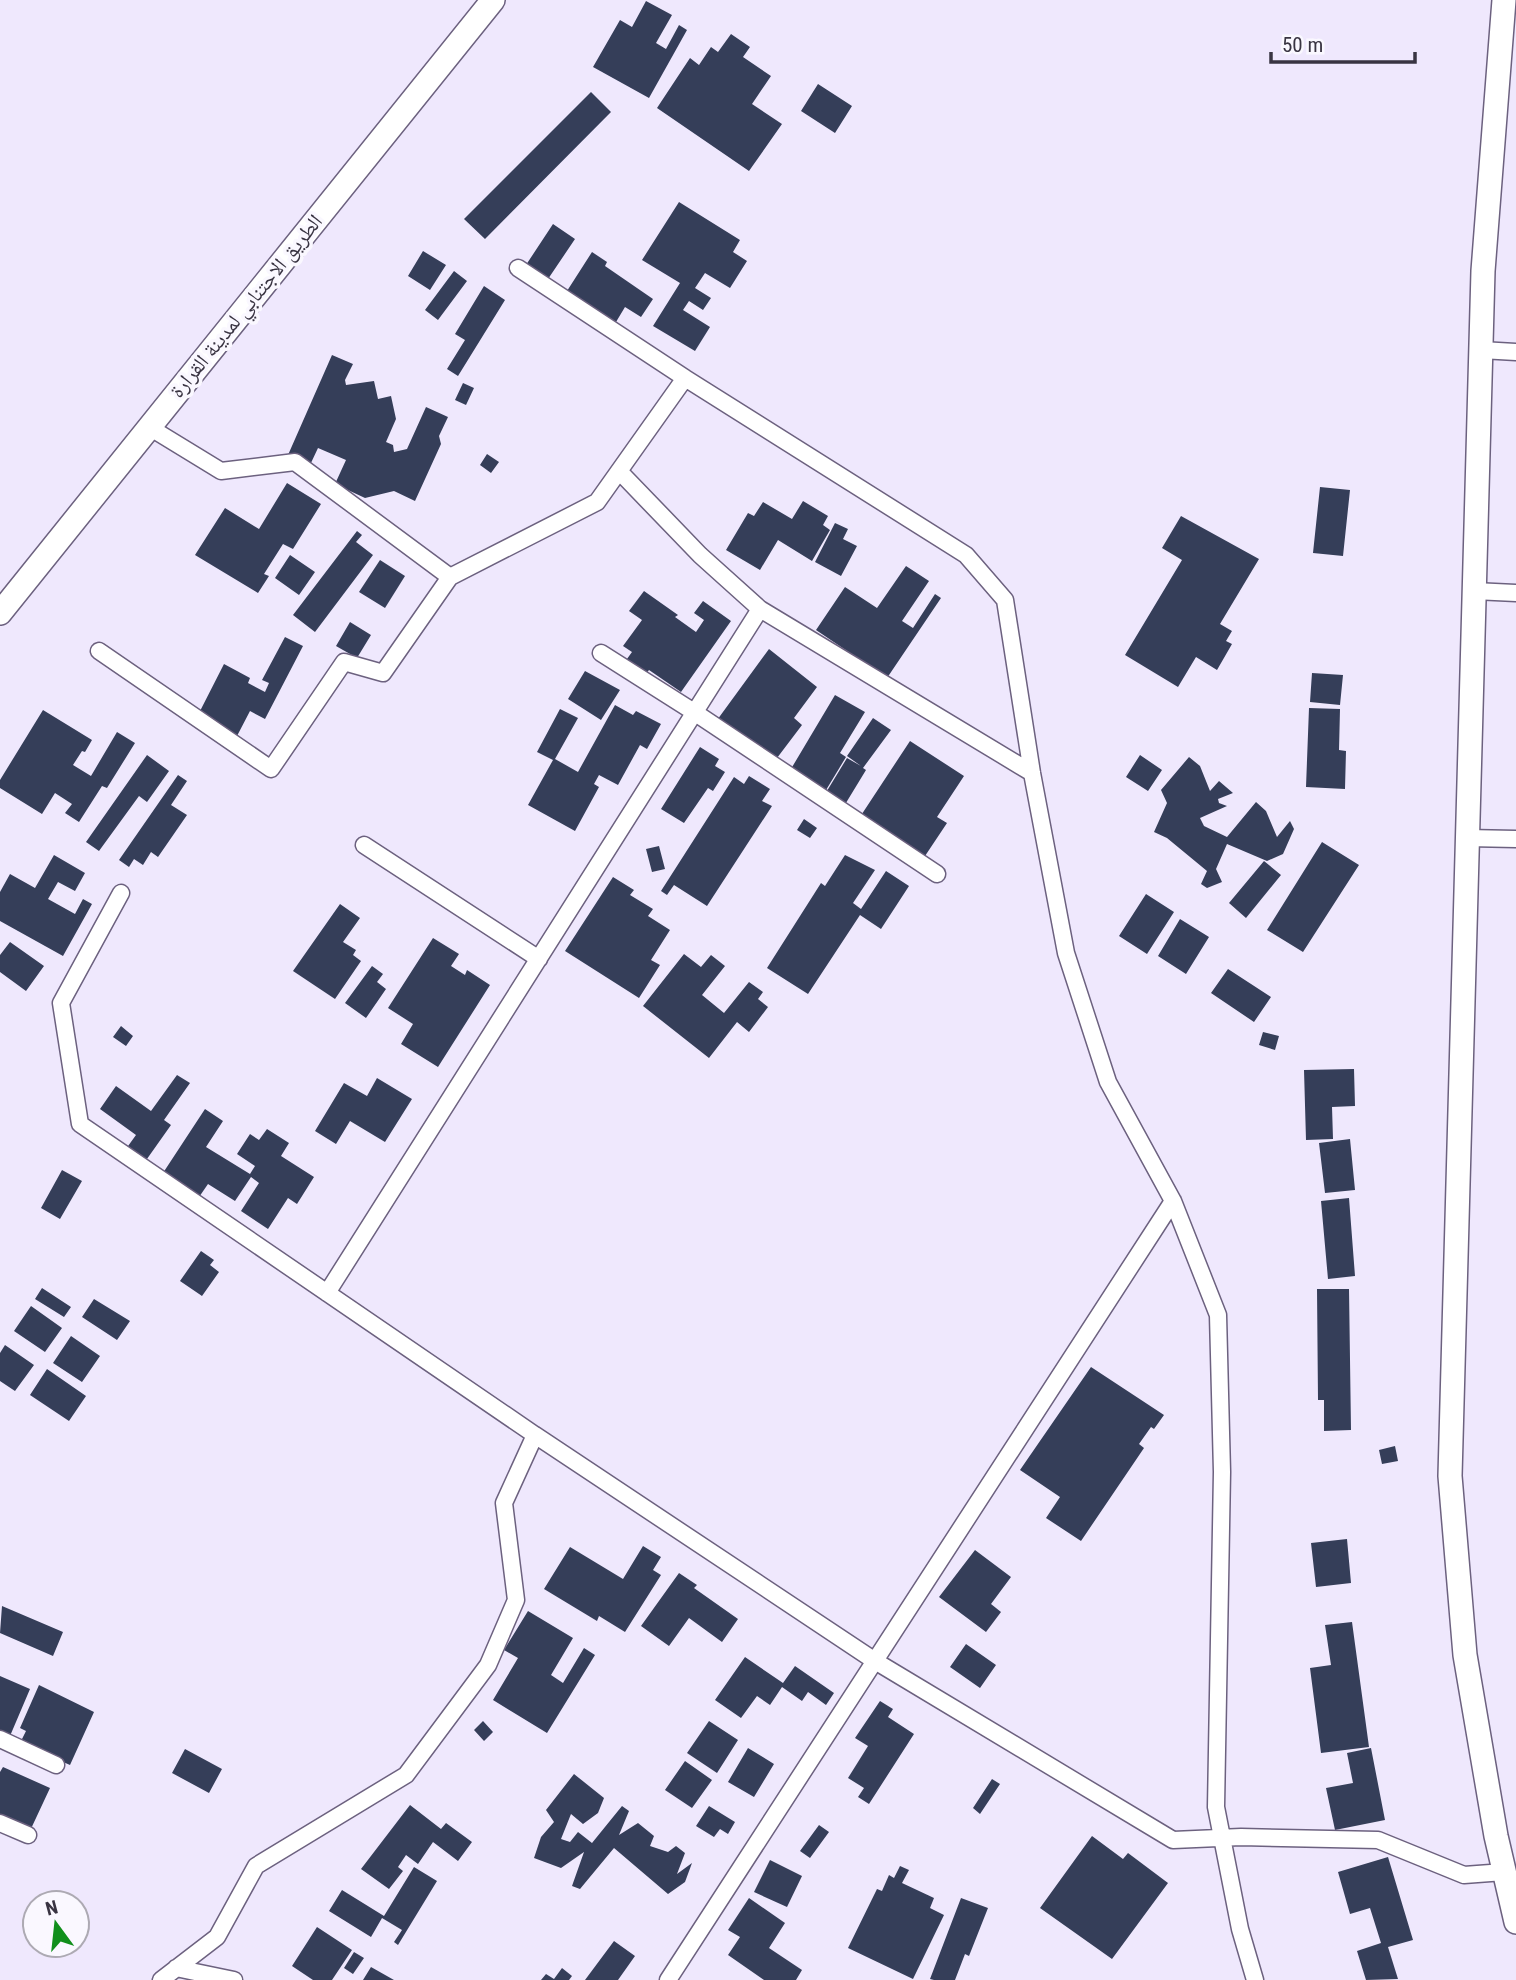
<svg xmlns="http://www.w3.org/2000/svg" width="1516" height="1980" viewBox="0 0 1516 1980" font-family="'Roboto Condensed','Noto Naskh Arabic',sans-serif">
<rect width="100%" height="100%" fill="#efe8fd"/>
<path fill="#353e59" d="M646,1L672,15L656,43L666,49L679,25L687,30L649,98L593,67L620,20L632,27Z
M731,34L750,47L743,57L771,76L752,104L782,124L749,171L657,108L690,58L699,65L711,47L718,52Z
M818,84L852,106L835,133L801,111Z
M591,92L611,112L485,239L464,219Z
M679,202L740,240L733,252L747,261L730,288L705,273L695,288L711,298L703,310L689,301L683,310L710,327L695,351L653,326L680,283L642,260Z
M553,224L575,239L546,282L524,268Z
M423,251L446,265L430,290L408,276Z
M592,252L607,262L605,266L653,299L641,317L625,307L616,322L567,291Z
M454,271L467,281L438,320L425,310Z
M484,286L505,300L458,376L447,369L465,340L455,334Z
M332,355L353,364L345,380L346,385L374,381L378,399L391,396L396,419L386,442L393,445L394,452L407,449L426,407L448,417L439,436L441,444L415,501L394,491L365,498L335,484L346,460L318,448L310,465L288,455Z
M463,383L474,388L466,405L455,400Z
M487,454L499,462L491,473L480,465Z
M287,483L321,504L293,549L283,544L264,574L269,576L258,593L195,555L225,508L259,529Z
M1320,487L1350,490L1343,556L1313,553Z
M803,501L828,516L823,525L830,530L812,561L778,540L760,570L726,550L748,513L754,516L763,502L792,519Z
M1181,516L1259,559L1220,624L1232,631L1226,641L1232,644L1217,670L1196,657L1178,687L1125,655L1182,560L1162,548Z
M835,523L848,529L843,539L857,546L841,576L815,562Z
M357,531L362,535L356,542L373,555L315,632L293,615Z
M290,555L315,572L299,595L275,578Z
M380,560L405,576L385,608L359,592Z
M906,566L929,581L902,621L913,628L935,594L941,598L887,678L816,630L845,587L877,608Z
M644,591L678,615L675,617L696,632L704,620L694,613L703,601L731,621L681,692L649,670L638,684L619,670L632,652L623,646L642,620L629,611Z
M350,622L371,635L357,658L336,646Z
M285,637L303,646L265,719L250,711L237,736L198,715L224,664L250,678L248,683L265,692L269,683L262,680Z
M769,649L817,687L794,718L802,725L777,758L758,744L750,755L712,727Z
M585,671L620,690L601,720L568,699Z
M1312,673L1343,675L1340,705L1310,702Z
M835,695L865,712L840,753L846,757L820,800L785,779Z
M615,705L633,715L636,711L661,724L647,749L640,745L618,785L599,775L594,784L599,787L575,831L528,805L553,760L537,752L560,709L578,718L555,759L578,772Z
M1309,708L1340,709L1339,750L1346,751L1345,789L1306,787Z
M43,710L92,740L85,752L82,751L73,765L91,776L117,732L135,743L107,788L102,786L79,822L65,813L72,804L55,793L42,814L0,788V780Z
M873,718L891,730L863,768L866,770L838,816L819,804L847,758L861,766L847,756Z
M910,741L964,776L937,817L947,823L919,865L856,823Z
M700,747L719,759L715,766L725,772L713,791L708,788L684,823L661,809Z
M147,755L169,771L147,802L139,796L99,851L86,842Z
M1140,755L1162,770L1148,791L1126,777Z
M1189,757L1200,766L1210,791L1219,781L1233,793L1218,799L1219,803L1227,806L1200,818L1204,826L1227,837L1256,802L1266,811L1277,837L1290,821L1294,829L1283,854L1267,861L1227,844L1216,869L1222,882L1207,888L1201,884L1207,871L1167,838L1154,832L1167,803L1161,790Z
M178,775L187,781L171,805L187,815L158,857L151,852L143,865L134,859L129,867L119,860Z
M749,776L770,789L762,801L772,806L707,906L674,885L667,895L661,891L734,777L744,784Z
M804,819L817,828L810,838L797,830Z
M1322,842L1359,865L1303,952L1267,930Z
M659,846L665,869L652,872L646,849Z
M54,855L85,873L75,891L58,882L48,899L75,914L83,899L92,904L63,956L0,921V892L10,874L35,888Z
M845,855L875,870L853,903L861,909L886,871L909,886L881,929L860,915L808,994L767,968L821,883L825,886Z
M1264,861L1281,875L1246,918L1229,903Z
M613,877L634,890L630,895L653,909L648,916L670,930L651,960L660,965L639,998L565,951Z
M1146,894L1174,912L1147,954L1119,936Z
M340,904L360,918L343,942L356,950L353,955L361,961L335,999L293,971Z
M1180,919L1209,937L1186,974L1158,956Z
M433,938L459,954L451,966L465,975L467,970L490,985L438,1067L401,1044L413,1024L388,1008Z
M10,942L44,966L26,991L0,972V955Z
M684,954L701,967L711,955L725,966L702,995L724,1013L749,982L763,992L758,999L768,1007L749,1032L737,1022L709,1058L643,1006Z
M372,966L383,974L377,982L386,989L366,1018L345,1003Z
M1228,969L1271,997L1254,1022L1211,993Z
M121,1026L133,1036L126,1046L113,1037Z
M1263,1032L1279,1036L1275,1050L1259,1045Z
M1354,1069L1355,1106L1332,1107L1333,1139L1306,1140L1304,1070Z
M177,1075L190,1083L164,1120L171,1125L142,1166L123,1153L136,1135L100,1109L116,1086L151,1111Z
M377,1078L412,1099L385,1142L350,1121L336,1144L315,1131L344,1083L367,1096Z
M205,1109L223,1121L206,1147L250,1174L255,1166L237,1154L250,1134L259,1140L267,1129L289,1143L281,1156L314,1177L297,1204L288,1198L268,1229L241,1211L259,1183L251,1177L235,1201L208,1184L197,1200L161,1176Z
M1350,1139L1355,1190L1325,1193L1319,1143Z
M62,1170L82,1181L60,1219L41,1208Z
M1349,1198L1355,1276L1328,1279L1321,1201Z
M201,1251L214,1260L210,1265L219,1272L202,1296L180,1281Z
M42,1288L71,1307L64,1317L35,1299Z
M1317,1289H1349L1351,1430L1324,1431V1400H1318Z
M94,1299L130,1321L117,1340L82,1317Z
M31,1306L62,1328L45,1352L14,1331Z
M71,1336L100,1356L82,1382L53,1363Z
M5,1345L34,1365L15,1391L0,1381V1353Z
M1091,1367L1164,1415L1154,1429L1151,1427L1139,1444L1144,1448L1081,1541L1046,1518L1060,1497L1020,1470Z
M47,1369L86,1396L69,1421L30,1395Z
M1395,1446L1398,1461L1382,1464L1379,1450Z
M1347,1539L1351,1583L1316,1587L1311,1543Z
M643,1546L661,1557L653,1570L661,1575L625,1632L599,1616L597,1621L544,1589L570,1547L623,1579Z
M975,1550L1011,1577L991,1604L1001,1612L986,1632L939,1597Z
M679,1573L697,1585L694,1588L738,1619L722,1642L689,1618L669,1646L641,1626Z
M2,1606L63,1632L53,1656L0,1633Z
M528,1611L573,1638L551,1675L563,1683L584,1648L595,1655L547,1733L493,1700L518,1658L504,1650Z
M1352,1622L1369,1747L1321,1753L1310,1668L1331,1665L1325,1625Z
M966,1644L996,1665L980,1688L950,1667Z
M745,1657L783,1683L795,1666L834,1693L826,1705L808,1692L802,1701L782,1687L770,1705L757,1696L741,1718L715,1700Z
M0,1676L30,1689L10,1736L0,1732Z
M39,1685L94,1712L70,1765L20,1743L26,1731L20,1728Z
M880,1701L893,1709L888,1717L914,1734L869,1804L858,1797L864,1788L848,1778L868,1746L855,1738Z
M483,1721L493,1732L484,1741L474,1730Z
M709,1721L738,1740L717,1773L687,1753Z
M748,1748L774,1764L754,1797L728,1782Z
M1371,1748L1385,1820L1335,1830L1326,1788L1353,1783L1347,1753Z
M185,1749L222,1769L209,1793L172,1773Z
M685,1761L712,1780L692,1808L665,1790Z
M3,1767L50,1788L29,1833L0,1820V1772Z
M574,1774L604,1798L598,1813L583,1824L571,1814L561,1839L570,1842L578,1832L592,1843L622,1806L629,1811L619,1835L638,1823L654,1836L650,1846L668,1852L676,1846L685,1853L677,1874L692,1863L685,1882L668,1894L614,1848L580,1889L572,1886L584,1852L561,1868L534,1858L541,1837L554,1822L546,1810Z
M992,1779L1000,1784L980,1814L973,1808Z
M410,1805L441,1829L446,1823L472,1842L458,1861L433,1842L418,1864L406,1855L398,1867L403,1871L389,1889L361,1869Z
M709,1806L735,1822L728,1834L720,1829L714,1837L696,1826Z
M819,1825L829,1832L810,1858L800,1851Z
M1092,1836L1123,1859L1128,1853L1168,1883L1112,1959L1040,1908Z
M1388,1857L1413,1940L1388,1947L1398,1979L1366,1980L1357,1951L1381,1943L1370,1908L1350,1914L1338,1872Z
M770,1860L802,1876L787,1907L754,1892Z
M900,1866L909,1870L902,1883L934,1898L930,1908L944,1915L913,1979L848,1948L877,1889L882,1891L889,1875L894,1878Z
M414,1867L437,1881L398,1945L394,1942L402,1930L382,1918L371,1937L329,1911L342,1890L384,1916Z
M749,1898L785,1923L769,1948L802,1970L796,1980H764L728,1955L740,1937L728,1930Z
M961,1898L988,1908L969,1956L965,1954L955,1980H934L930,1979Z
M317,1927L352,1950L332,1980H313L292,1966Z
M614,1941L635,1956L618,1980H585Z
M354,1952L364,1958L353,1974L344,1968Z
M371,1967L394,1980H363Z
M562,1968L572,1976L569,1980H541L546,1974L554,1979Z"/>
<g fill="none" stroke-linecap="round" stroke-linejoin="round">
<g stroke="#6c617f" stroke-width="19">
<path id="street" d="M1481,350L1516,352
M685,378L966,555L1005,600L1032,773L1066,953L1108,1082L1173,1201L1218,1315L1222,1472L1216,1807L1240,1929L1255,1980
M149,427L221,471L295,462L450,577L597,502L685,378L518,268
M619,471L700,555L760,609L1032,773
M1474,591L1516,593
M99,651L271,769L344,662L383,673L450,577
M601,653L694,712L937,874
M1467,838L1516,839
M364,845L539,959
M121,893L61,1003L80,1124L535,1435
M327,1293L760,609
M0,1739L56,1765
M0,1823L28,1835
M176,1968L234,1980
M161,1980L217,1937L256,1866L406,1775L488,1665L516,1600L504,1503L535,1435L875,1661L1173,1840L1241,1837L1378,1840L1464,1875L1504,1872
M668,1980L1173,1201"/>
</g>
<g stroke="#6c617f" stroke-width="26">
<path id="secondary" d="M1504,0L1483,271L1450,1476L1465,1655L1496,1836L1516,1922
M0,613L493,0"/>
</g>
<use href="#street" stroke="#fff" stroke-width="16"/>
<use href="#secondary" stroke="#fff" stroke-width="23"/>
</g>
<g text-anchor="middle" stroke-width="7" stroke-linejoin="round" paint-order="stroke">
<g font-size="21" fill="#393442" stroke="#faf8ff">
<text transform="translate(246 306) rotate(-51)" y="7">الطريق الاجتنابي لمدينة القرارة</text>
</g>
</g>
<g transform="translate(56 1924) rotate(345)"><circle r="33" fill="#faf8ff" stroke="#adaab3" stroke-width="2"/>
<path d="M0-5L12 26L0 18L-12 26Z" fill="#118f1c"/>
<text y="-10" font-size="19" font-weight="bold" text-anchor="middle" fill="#393442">N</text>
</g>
<path d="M1271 52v10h144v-10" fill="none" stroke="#393442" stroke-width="3.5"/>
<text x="1282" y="52" font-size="21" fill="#393442" stroke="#faf8ff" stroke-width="5" paint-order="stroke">50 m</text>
</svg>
